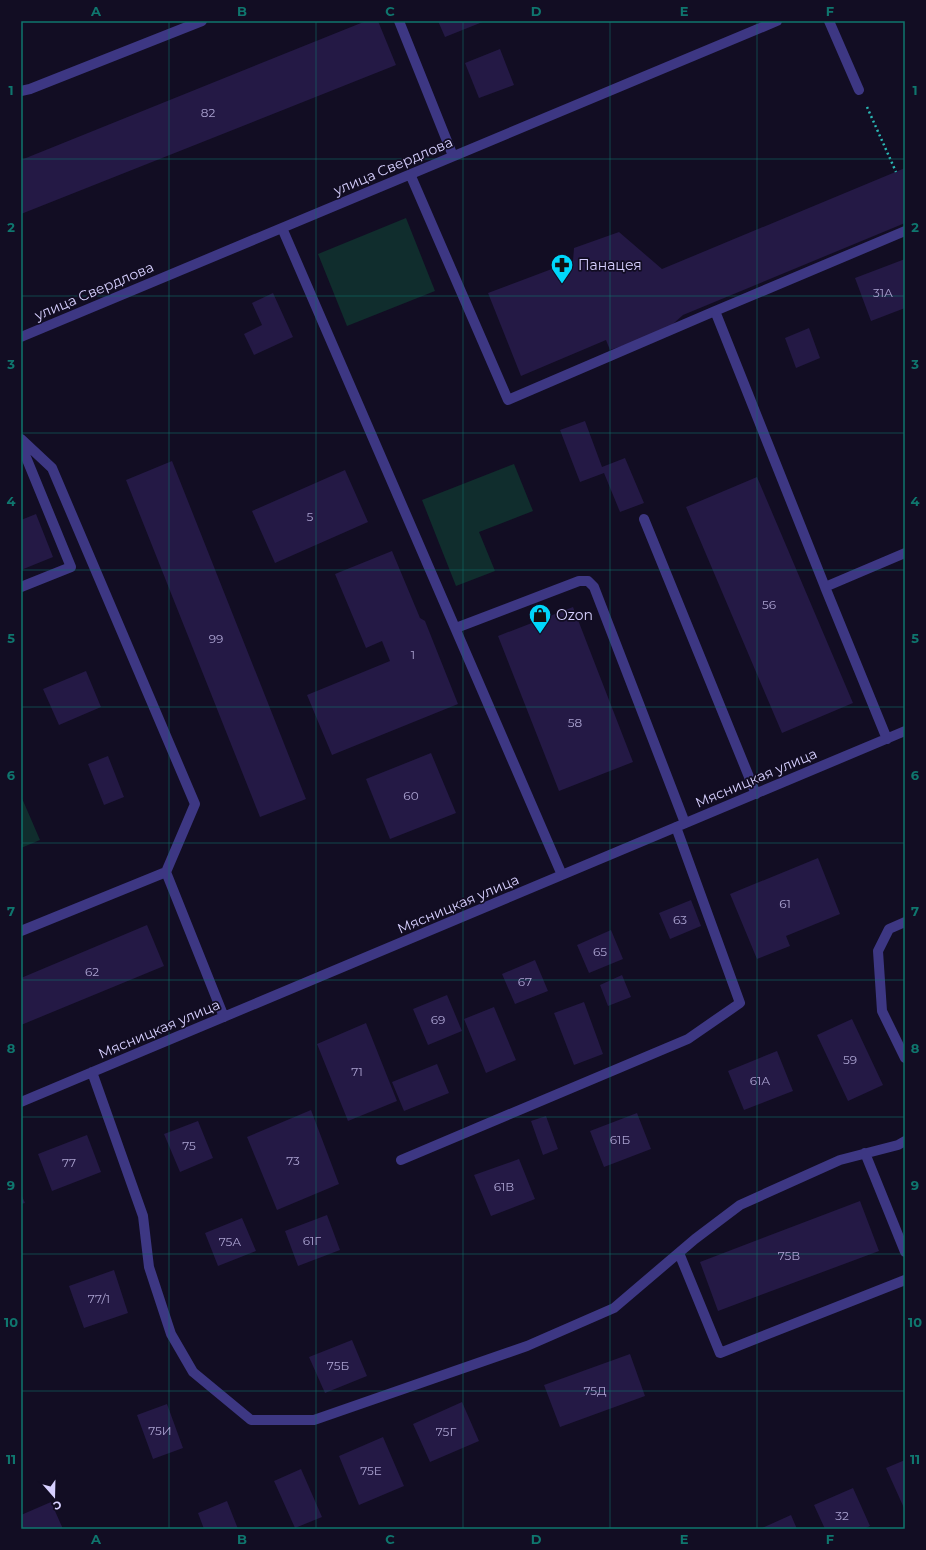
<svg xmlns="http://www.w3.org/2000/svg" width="926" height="1550" viewBox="0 0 926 1550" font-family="Montserrat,sans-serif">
<rect width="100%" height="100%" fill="#120d23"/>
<path fill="#102d2d" d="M406,218L435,291L347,326L318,254Z
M514,464L533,511L479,532L495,571L456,586L422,500Z
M21,796L40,840L21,848Z"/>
<path fill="#241945" d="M366,21H378L396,65L21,214V160Z
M438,21H485L445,37Z
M500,49L514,85L479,98L465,63Z
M905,168V223L683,315L664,332L610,350L606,340L521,376L488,293L573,261L574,248L619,232L662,269Z
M905,259V308L871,321L855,278Z
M273,293L293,337L254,355L244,334L262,325L252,303Z
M809,328L820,358L796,368L785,338Z
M585,421L602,467L625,458L644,503L620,512L604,473L580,482L560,430Z
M172,461L306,799L260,817L126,480Z
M345,470L368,522L275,563L252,511Z
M757,477L853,703L782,733L686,507Z
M36,514L53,557L21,570V520Z
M392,551L420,618L425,621L458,704L332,755L307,695L390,661L382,641L366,648L335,574Z
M573,607L633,762L559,791L498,636Z
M86,671L101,707L59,725L43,689Z
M431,753L456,813L390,839L366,779Z
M108,756L124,797L104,805L88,764Z
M818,858L840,914L786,936L790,946L757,959L730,894Z
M691,900L701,926L670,939L659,913Z
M147,925L164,966L21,1025V978Z
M611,930L623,959L589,973L577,945Z
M535,960L548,991L515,1004L502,974Z
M622,975L631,997L608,1006L600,985Z
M447,995L462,1031L428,1045L413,1009Z
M584,1002L603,1054L574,1065L554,1013Z
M494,1007L516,1060L486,1073L464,1019Z
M852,1019L883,1085L848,1101L817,1035Z
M366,1023L397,1101L348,1121L317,1044Z
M777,1051L793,1091L744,1110L728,1071Z
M437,1064L449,1093L404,1111L392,1082Z
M311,1110L339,1184L277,1210L247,1137Z
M637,1113L651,1149L604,1167L590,1131Z
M546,1116L558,1149L543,1155L531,1121Z
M198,1121L213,1158L180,1172L164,1134Z
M87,1135L101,1172L52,1191L38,1154Z
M519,1159L535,1199L491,1216L474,1175Z
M21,1194L25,1203L21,1204Z
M860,1201L879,1251L718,1311L700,1262Z
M327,1215L340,1250L298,1266L285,1231Z
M242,1218L256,1251L218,1266L205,1233Z
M114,1270L128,1313L84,1328L69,1286Z
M352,1340L367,1376L325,1393L309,1357Z
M630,1354L645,1396L560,1427L544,1385Z
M462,1402L479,1441L430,1462L413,1424Z
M167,1404L183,1448L153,1459L137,1415Z
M383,1437L404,1486L359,1505L339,1456Z
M905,1460V1508H904L886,1468Z
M301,1469L322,1517L295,1528L274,1481Z
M853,1488L870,1526L864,1529H825L814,1505Z
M227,1501L238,1529H204L198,1513Z
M51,1502L63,1529H21V1515Z
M791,1515L797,1529H760Z"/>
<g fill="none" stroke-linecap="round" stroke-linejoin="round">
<path stroke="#2bb7b5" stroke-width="2.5" stroke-dasharray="2 3" stroke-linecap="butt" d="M867,107L896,172"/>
<path stroke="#3d3783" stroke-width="10" d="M399,21L453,156
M829,21L859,90
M21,91L30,89L202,21
M410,174L508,400L715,311
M282,228L562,875
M21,337L777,21
M21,439L52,468L195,804L166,872L224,1017
M21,445L71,567L21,587
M644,519L756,794
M825,587L715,311L905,231
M456,628L579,581H588L594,587L685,823
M887,739L825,587L905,553
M905,922L889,929L878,951L882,1011L905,1058
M21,931L166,872
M92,1072L143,1216L149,1267L171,1334L193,1372L251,1420H314L527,1346L614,1308L695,1239L740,1205L840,1160L898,1145L905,1141
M21,1102L905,731
M865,1153L905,1252
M401,1160L688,1039L740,1003L676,827
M679,1253L720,1353L905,1280"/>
</g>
<path fill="none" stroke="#0f766e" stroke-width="1" stroke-opacity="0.55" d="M169,21V1529M316,21V1529M463,21V1529M610,21V1529M757,21V1529M21,159H905M21,296H905M21,433H905M21,570H905M21,707H905M21,843H905M21,980H905M21,1117H905M21,1254H905M21,1391H905"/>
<defs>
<g id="pharmacy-pin" transform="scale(1.15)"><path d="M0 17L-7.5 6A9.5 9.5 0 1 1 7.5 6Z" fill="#00d7fb" stroke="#120d23"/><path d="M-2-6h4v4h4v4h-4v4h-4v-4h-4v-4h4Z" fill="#111"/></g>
<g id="shop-pin" transform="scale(1.15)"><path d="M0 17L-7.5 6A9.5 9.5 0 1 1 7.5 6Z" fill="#00d7fb" stroke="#120d23"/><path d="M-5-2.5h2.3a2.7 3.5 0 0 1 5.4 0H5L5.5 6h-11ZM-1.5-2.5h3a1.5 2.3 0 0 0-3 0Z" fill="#111"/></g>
</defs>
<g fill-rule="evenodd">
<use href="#pharmacy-pin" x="562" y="265"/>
<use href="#shop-pin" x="540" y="615"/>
</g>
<g text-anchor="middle" stroke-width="3.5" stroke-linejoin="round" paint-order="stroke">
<g font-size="12" fill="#aaa2d0">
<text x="208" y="117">82</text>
<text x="883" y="297">31А</text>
<text x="310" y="521">5</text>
<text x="769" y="609">56</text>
<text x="216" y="643">99</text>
<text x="413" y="659">1</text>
<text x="575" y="727">58</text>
<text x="411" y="800">60</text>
<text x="785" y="908">61</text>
<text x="680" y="924">63</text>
<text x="600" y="956">65</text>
<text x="92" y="976">62</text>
<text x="525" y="986">67</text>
<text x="438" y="1024">69</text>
<text x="850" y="1064">59</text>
<text x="357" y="1076">71</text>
<text x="760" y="1085">61А</text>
<text x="620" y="1144">61Б</text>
<text x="189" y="1150">75</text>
<text x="293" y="1165">73</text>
<text x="69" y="1167">77</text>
<text x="504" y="1191">61В</text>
<text x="312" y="1245">61Г</text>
<text x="230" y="1246">75А</text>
<text x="789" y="1260">75В</text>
<text x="99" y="1303">77/1</text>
<text x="338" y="1370">75Б</text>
<text x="595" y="1395">75Д</text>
<text x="160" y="1435">75И</text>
<text x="446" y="1436">75Г</text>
<text x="371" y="1475">75Е</text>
<text x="842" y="1520">32</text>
</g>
<g font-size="14" fill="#d7d0ff" stroke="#120d23">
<text transform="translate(393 166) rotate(-23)" y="5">улица Свердлова</text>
<text transform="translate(94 291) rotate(-23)" y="5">улица Свердлова</text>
<text transform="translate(756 778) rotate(-23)" y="5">Мясницкая улица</text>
<text transform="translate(458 904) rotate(-23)" y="5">Мясницкая улица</text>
<text transform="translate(159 1029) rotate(-23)" y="5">Мясницкая улица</text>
</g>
<g font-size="14" fill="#d7d0ff" stroke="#120d23" text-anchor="start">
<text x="578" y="270">Панацея</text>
<text x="556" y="620">Ozon</text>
</g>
</g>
<rect width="926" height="1550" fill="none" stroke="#120d23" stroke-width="44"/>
<g transform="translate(54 1496) rotate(160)" stroke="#120d23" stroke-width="3" paint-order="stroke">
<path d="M0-3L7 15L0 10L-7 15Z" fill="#d7d0ff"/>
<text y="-6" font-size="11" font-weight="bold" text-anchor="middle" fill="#d7d0ff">С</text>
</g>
<rect x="22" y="22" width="882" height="1506" fill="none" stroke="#0f766e" stroke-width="1.5"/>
<g font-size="13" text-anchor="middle" font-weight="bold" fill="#0f766e">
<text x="96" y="16">A</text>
<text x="242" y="16">B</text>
<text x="390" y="16">C</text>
<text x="536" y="16">D</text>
<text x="684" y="16">E</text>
<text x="830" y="16">F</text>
<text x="11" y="95">1</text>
<text x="915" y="95">1</text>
<text x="11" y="232">2</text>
<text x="915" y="232">2</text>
<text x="11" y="369">3</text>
<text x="915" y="369">3</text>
<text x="11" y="506">4</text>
<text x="915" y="506">4</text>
<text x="11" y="643">5</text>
<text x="915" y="643">5</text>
<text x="11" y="780">6</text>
<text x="915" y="780">6</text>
<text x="11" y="916">7</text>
<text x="915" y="916">7</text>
<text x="11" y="1053">8</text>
<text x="915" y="1053">8</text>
<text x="11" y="1190">9</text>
<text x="915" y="1190">9</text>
<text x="11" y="1327">10</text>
<text x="915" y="1327">10</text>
<text x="11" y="1464">11</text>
<text x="915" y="1464">11</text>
<text x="96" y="1544">A</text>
<text x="242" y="1544">B</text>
<text x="390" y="1544">C</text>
<text x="536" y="1544">D</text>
<text x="684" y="1544">E</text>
<text x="830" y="1544">F</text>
</g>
</svg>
